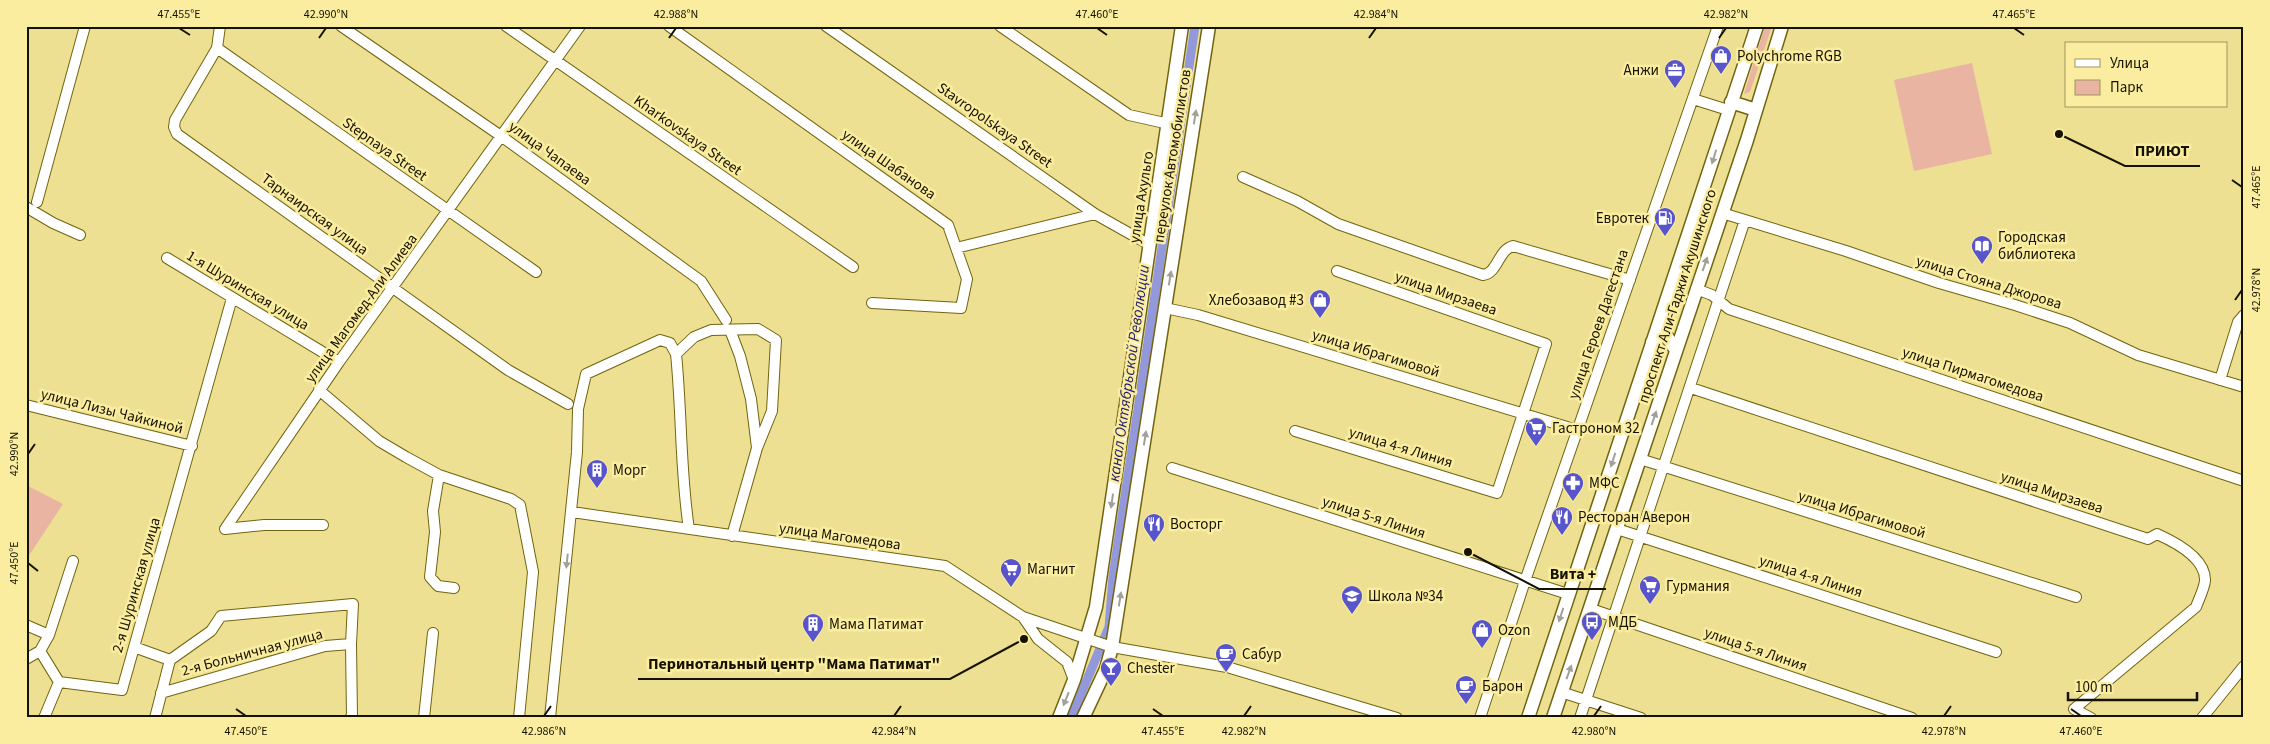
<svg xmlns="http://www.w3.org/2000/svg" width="2270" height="744" viewBox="0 0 2270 744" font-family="'Source Sans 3',sans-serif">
<rect width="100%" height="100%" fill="#ede092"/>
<path fill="#e9b4a2" d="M1765,26H1772L1750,92L1744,94Z
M1972,63L1992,154L1914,171L1894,80Z
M26,485L63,504L26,560Z"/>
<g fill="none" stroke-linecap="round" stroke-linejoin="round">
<path stroke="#9298d9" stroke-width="9" d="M1071,718L1109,627L1113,577L1195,26"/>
<g stroke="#72640f" stroke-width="12">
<path id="minor" d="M220,26L217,48L175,120L174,127L177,134L508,370L568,404
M341,26L501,136L701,281L726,320
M506,26L853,267
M669,26L948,225L967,279L961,308L872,303
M826,26L1095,214L1150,245
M1000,26L1129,115L1169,124
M217,48L536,272
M1693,99L1728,110
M1243,177L1297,201L1338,224L1483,275C1498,273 1498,250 1513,246L1630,280
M37,202L85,26
M26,207L53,223L80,235
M1722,213L1846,251L1939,283L2015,305L2070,323L2138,355L2244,387
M956,248L1095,214
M167,258L339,362
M1696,289L1712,295L1729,309L2244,481
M1165,308L1198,315L1577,430
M730,330L740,356L751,399L757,448L732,536
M676,354C682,412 680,471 689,529
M2220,380L2238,322L2244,315
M1691,388L2148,539L2157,534C2175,542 2206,558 2205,581C2204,589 2199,599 2196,607L2074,709
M319,390L379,441L406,457L439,475L511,499L520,505L533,572L519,718
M26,405L192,446
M1295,431L1497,493L1546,344L1337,271
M1640,459L2076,597
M1172,468L1568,594
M439,475L433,511L435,532L430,577L438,586L454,588
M572,512L945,566L1023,617L1112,647L1227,667L1397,718
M323,525H264L225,529L339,362L580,26
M1617,529L1996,652
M73,561L49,635L40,651L59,682L122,690L232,298
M1591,609L1912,718
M1023,617L1038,639L1067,662L1074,680
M26,625L49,635
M134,647L170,660L155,718
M26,659L40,651
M170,660L211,631L221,616L353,604L351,644L352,717L350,718
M1561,692L1641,718
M161,693L325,646L351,644
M2074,709L2091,718
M44,718L59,682
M424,718L433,633
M550,718L577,452L578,409L586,374L660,340L670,343L676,354L694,337L711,330L758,329L776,340L772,411L757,448
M1480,718L1525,581L1718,26
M1580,718L1745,220
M2202,718L2244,666"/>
</g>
<g stroke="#72640f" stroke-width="15">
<path id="major" d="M1731,102L1756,110
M1652,342L1662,335L1668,338L1675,349
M1059,718L1074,680L1096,607L1182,26
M1083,718L1106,669L1112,647L1209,26
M1528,718L1757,26
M1553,718L1747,140L1782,26"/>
</g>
<use href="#minor" stroke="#fff" stroke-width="10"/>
<use href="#major" stroke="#fff" stroke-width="12"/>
</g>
<defs><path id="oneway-solid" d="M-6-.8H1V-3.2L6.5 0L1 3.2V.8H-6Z" transform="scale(1.25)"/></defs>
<g fill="#a2a099">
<use href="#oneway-solid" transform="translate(1195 117) rotate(-81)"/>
<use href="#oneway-solid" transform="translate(1714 157) rotate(107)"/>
<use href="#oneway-solid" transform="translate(1705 264) rotate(-71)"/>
<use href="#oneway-solid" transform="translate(1170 278) rotate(-81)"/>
<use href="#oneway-solid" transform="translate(1654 418) rotate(-71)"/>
<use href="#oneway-solid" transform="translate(1145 438) rotate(-81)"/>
<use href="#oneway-solid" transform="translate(1613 460) rotate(108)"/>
<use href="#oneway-solid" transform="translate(1112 501) rotate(98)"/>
<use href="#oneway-solid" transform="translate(567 561) rotate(96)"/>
<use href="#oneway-solid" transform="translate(1120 599) rotate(-81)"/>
<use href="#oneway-solid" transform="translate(1561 615) rotate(108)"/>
<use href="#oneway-solid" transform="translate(1569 672) rotate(-70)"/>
<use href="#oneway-solid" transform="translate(1066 699) rotate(112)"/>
</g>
<path fill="none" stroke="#161200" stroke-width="2" d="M179,28L190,35M1097,28L1107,35M2014,28L2024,35M319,38L326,28M669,38L676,28M1369,38L1376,28M1719,38L1726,28M2232,180L2242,187M2235,300L2242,290M28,454L35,444M28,563L38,571M236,709L246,716M1153,709L1163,716M2071,709L2081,716M544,716L551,706M894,716L901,706M1244,716L1251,706M1594,716L1601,706M1944,716L1951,706"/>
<defs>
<g id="shop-pin" transform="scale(1.125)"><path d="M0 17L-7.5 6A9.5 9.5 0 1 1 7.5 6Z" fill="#5854cc" stroke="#fbed9f"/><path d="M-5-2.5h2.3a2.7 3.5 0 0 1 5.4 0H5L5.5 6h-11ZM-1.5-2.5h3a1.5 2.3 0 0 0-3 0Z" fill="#fff"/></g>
<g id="office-pin" transform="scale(1.125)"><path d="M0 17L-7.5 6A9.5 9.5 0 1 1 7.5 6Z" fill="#5854cc" stroke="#fbed9f"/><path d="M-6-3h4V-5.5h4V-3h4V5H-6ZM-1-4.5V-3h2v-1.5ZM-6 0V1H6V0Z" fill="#fff"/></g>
<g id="fuel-pin" transform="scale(1.125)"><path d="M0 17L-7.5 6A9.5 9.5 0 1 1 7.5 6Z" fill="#5854cc" stroke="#fbed9f"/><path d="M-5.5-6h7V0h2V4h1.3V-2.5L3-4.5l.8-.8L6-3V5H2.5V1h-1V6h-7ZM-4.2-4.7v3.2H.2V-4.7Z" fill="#fff"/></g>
<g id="library-pin" transform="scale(1.125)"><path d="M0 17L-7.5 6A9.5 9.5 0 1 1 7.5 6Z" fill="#5854cc" stroke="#fbed9f"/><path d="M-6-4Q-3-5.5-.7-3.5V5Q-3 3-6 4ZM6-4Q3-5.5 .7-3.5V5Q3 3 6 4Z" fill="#fff"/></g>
<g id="supermarket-pin" transform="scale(1.125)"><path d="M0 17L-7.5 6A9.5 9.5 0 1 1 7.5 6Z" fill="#5854cc" stroke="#fbed9f"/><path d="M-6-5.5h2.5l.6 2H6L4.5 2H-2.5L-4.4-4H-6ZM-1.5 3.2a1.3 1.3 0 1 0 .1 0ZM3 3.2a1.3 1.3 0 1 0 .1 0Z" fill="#fff"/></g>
<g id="building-pin" transform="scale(1.125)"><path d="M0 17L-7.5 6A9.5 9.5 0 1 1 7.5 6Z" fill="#5854cc" stroke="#fbed9f"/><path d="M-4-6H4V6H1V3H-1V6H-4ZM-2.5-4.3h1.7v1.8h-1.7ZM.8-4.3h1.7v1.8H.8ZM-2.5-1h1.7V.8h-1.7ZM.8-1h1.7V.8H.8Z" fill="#fff"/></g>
<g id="pharmacy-pin" transform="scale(1.125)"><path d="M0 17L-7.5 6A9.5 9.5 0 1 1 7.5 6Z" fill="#5854cc" stroke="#fbed9f"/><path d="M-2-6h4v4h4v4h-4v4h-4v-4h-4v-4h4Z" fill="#fff"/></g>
<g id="restaurant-pin" transform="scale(1.125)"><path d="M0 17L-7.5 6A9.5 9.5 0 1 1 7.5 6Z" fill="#5854cc" stroke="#fbed9f"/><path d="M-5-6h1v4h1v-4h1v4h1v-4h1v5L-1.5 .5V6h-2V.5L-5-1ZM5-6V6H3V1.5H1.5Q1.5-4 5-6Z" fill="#fff"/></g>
<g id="school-pin" transform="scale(1.125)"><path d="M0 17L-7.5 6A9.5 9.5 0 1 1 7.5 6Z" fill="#5854cc" stroke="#fbed9f"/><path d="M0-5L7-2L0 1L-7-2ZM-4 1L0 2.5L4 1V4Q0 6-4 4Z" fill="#fff"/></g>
<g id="bus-pin" transform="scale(1.125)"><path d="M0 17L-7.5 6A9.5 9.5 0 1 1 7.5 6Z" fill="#5854cc" stroke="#fbed9f"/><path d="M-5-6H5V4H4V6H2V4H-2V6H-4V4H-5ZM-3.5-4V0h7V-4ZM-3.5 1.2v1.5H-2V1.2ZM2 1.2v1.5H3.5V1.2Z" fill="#fff"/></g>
<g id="cafe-pin" transform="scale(1.125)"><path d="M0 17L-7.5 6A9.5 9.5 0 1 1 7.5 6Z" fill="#5854cc" stroke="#fbed9f"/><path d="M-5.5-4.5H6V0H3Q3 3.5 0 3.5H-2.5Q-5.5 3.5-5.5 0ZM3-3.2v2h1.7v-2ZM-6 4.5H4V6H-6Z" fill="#fff"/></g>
<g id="bar-pin" transform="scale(1.125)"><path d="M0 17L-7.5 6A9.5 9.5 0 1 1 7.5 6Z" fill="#5854cc" stroke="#fbed9f"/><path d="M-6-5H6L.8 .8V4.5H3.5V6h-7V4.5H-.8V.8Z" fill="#fff"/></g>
</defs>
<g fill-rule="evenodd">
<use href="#shop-pin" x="1721" y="56"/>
<use href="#office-pin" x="1675" y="70"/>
<use href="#fuel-pin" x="1665" y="218"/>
<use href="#library-pin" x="1982" y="246"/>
<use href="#shop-pin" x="1320" y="300"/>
<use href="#supermarket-pin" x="1536" y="428"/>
<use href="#building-pin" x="597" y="470"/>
<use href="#pharmacy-pin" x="1573" y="483"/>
<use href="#restaurant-pin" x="1562" y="517"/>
<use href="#restaurant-pin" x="1154" y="524"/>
<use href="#supermarket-pin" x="1011" y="569"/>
<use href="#supermarket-pin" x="1650" y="586"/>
<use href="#school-pin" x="1352" y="596"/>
<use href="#bus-pin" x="1592" y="622"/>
<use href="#building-pin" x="813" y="624"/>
<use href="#shop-pin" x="1482" y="630"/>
<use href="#cafe-pin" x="1226" y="654"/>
<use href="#bar-pin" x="1111" y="668"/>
<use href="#cafe-pin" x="1466" y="686"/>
</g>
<g text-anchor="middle" stroke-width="5" stroke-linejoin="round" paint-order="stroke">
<g font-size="15" fill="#161200" stroke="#fbed9f" text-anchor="start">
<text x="1737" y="61">Polychrome RGB</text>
<text x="1659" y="75" text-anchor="end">Анжи</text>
<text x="1649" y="223" text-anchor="end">Евротек</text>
<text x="1998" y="242">Городская<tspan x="1998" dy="17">библиотека</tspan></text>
<text x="1304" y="305" text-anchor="end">Хлебозавод #3</text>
<text x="1552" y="433">Гастроном 32</text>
<text x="613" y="475">Морг</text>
<text x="1589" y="488">МФС</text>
<text x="1578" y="522">Ресторан Аверон</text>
<text x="1170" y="529">Восторг</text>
<text x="1027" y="574">Магнит</text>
<text x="1666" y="591">Гурмания</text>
<text x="1368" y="601">Школа №34</text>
<text x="1608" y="627">МДБ</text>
<text x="829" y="629">Мама Патимат</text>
<text x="1498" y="635">Ozon</text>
<text x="1242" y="659">Сабур</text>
<text x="1127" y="673">Chester</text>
<text x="1482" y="691">Барон</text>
</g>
<g font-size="15" fill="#161200" stroke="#fbed9f">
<text transform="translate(995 125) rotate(35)" y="5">Stavropolskaya Street</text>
<text transform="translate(688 135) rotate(35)" y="5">Kharkovskaya Street</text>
<text transform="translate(385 149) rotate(35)" y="5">Stepnaya Street</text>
<text transform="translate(550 153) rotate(36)" y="5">улица Чапаева</text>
<text transform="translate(1172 156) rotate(-81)" y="5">переулок Автомобилистов</text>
<text transform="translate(889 164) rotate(35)" y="5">улица Шабанова</text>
<text transform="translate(1141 197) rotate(-81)" y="5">улица Ахульго</text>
<text transform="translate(315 214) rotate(36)" y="5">Тарнаирская улица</text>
<text transform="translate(1989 282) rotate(17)" y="5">улица Стояна Джорова</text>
<text transform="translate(248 290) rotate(31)" y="5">1-я Шуринская улица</text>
<text transform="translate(1446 293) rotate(19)" y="5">улица Мирзаева</text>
<text transform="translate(1677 296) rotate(-72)" y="5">проспект Али-Гаджи Акушинского</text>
<text transform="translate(361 308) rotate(-54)" y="5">улица Магомед-Али Алиева</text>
<text transform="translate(1598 324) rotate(-71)" y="5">улица Героев Дагестана</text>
<text transform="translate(1376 353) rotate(17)" y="5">улица Ибрагимовой</text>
<text transform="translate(1973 374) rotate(18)" y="5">улица Пирмагомедова</text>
<text transform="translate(112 411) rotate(14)" y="5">улица Лизы Чайкиной</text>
<text transform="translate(1401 447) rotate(17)" y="5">улица 4-я Линия</text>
<text transform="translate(2052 492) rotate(18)" y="5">улица Мирзаева</text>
<text transform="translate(1862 514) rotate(17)" y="5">улица Ибрагимовой</text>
<text transform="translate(1374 517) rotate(18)" y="5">улица 5-я Линия</text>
<text transform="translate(840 536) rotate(8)" y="5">улица Магомедова</text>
<text transform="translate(1811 576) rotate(18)" y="5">улица 4-я Линия</text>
<text transform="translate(136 585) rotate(-74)" y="5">2-я Шуринская улица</text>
<text transform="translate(1756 649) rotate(19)" y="5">улица 5-я Линия</text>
<text transform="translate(252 652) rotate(-15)" y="5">2-я Больничная улица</text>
</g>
<g font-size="16" font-style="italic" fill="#251f6b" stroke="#fbed9f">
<text transform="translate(1128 373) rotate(-82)" y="6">канал Октябрьской Революции</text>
</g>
</g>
<path fill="none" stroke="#161200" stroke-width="2" d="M2059 134L2125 166H2200M1468 552L1539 589H1606M1024 639L950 679H638"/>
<g fill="#161200" stroke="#fbed9f" stroke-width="2">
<circle cx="2059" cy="134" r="5"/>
<circle cx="1468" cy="552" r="5"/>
<circle cx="1024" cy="639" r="5"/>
</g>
<g font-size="16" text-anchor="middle" font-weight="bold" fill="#161200" stroke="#fbed9f" stroke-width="5" stroke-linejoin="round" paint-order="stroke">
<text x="2162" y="156">ПРИЮТ</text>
<text x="1573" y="579">Вита +</text>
<text x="794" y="669">Перинотальный центр "Мама Патимат"</text>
</g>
<rect width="2270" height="744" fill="none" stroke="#fbed9f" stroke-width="55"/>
<rect x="2065" y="42" width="162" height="65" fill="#fbed9f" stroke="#9f955f"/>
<rect x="2075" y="59" width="25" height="8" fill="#ffffff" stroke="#9f955f"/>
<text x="2110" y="68" font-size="15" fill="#161200">Улица</text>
<rect x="2075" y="80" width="25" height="15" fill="#e9b4a2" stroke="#9f955f"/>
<text x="2110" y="92" font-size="15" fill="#161200">Парк</text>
<path d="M2068 692v8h129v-8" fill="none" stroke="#161200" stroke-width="2.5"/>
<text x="2075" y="692" font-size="15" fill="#161200" stroke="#fbed9f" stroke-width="4" paint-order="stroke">100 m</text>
<rect x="28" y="28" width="2214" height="688" fill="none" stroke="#161200" stroke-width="2"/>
<g font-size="12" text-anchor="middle" fill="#161200">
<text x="179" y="18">47.455°E</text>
<text x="326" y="18">42.990°N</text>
<text x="676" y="18">42.988°N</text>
<text x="1097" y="18">47.460°E</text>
<text x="1376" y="18">42.984°N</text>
<text x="1726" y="18">42.982°N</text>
<text x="2014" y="18">47.465°E</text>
<text transform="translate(2256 187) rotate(-90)" y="4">47.465°E</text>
<text transform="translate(2256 290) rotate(-90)" y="4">42.978°N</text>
<text transform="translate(14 454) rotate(-90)" y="4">42.990°N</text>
<text transform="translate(14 563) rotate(-90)" y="4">47.450°E</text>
<text x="246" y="735">47.450°E</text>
<text x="544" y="735">42.986°N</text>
<text x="894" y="735">42.984°N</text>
<text x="1163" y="735">47.455°E</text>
<text x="1244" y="735">42.982°N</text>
<text x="1594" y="735">42.980°N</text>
<text x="1944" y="735">42.978°N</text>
<text x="2081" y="735">47.460°E</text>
</g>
</svg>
